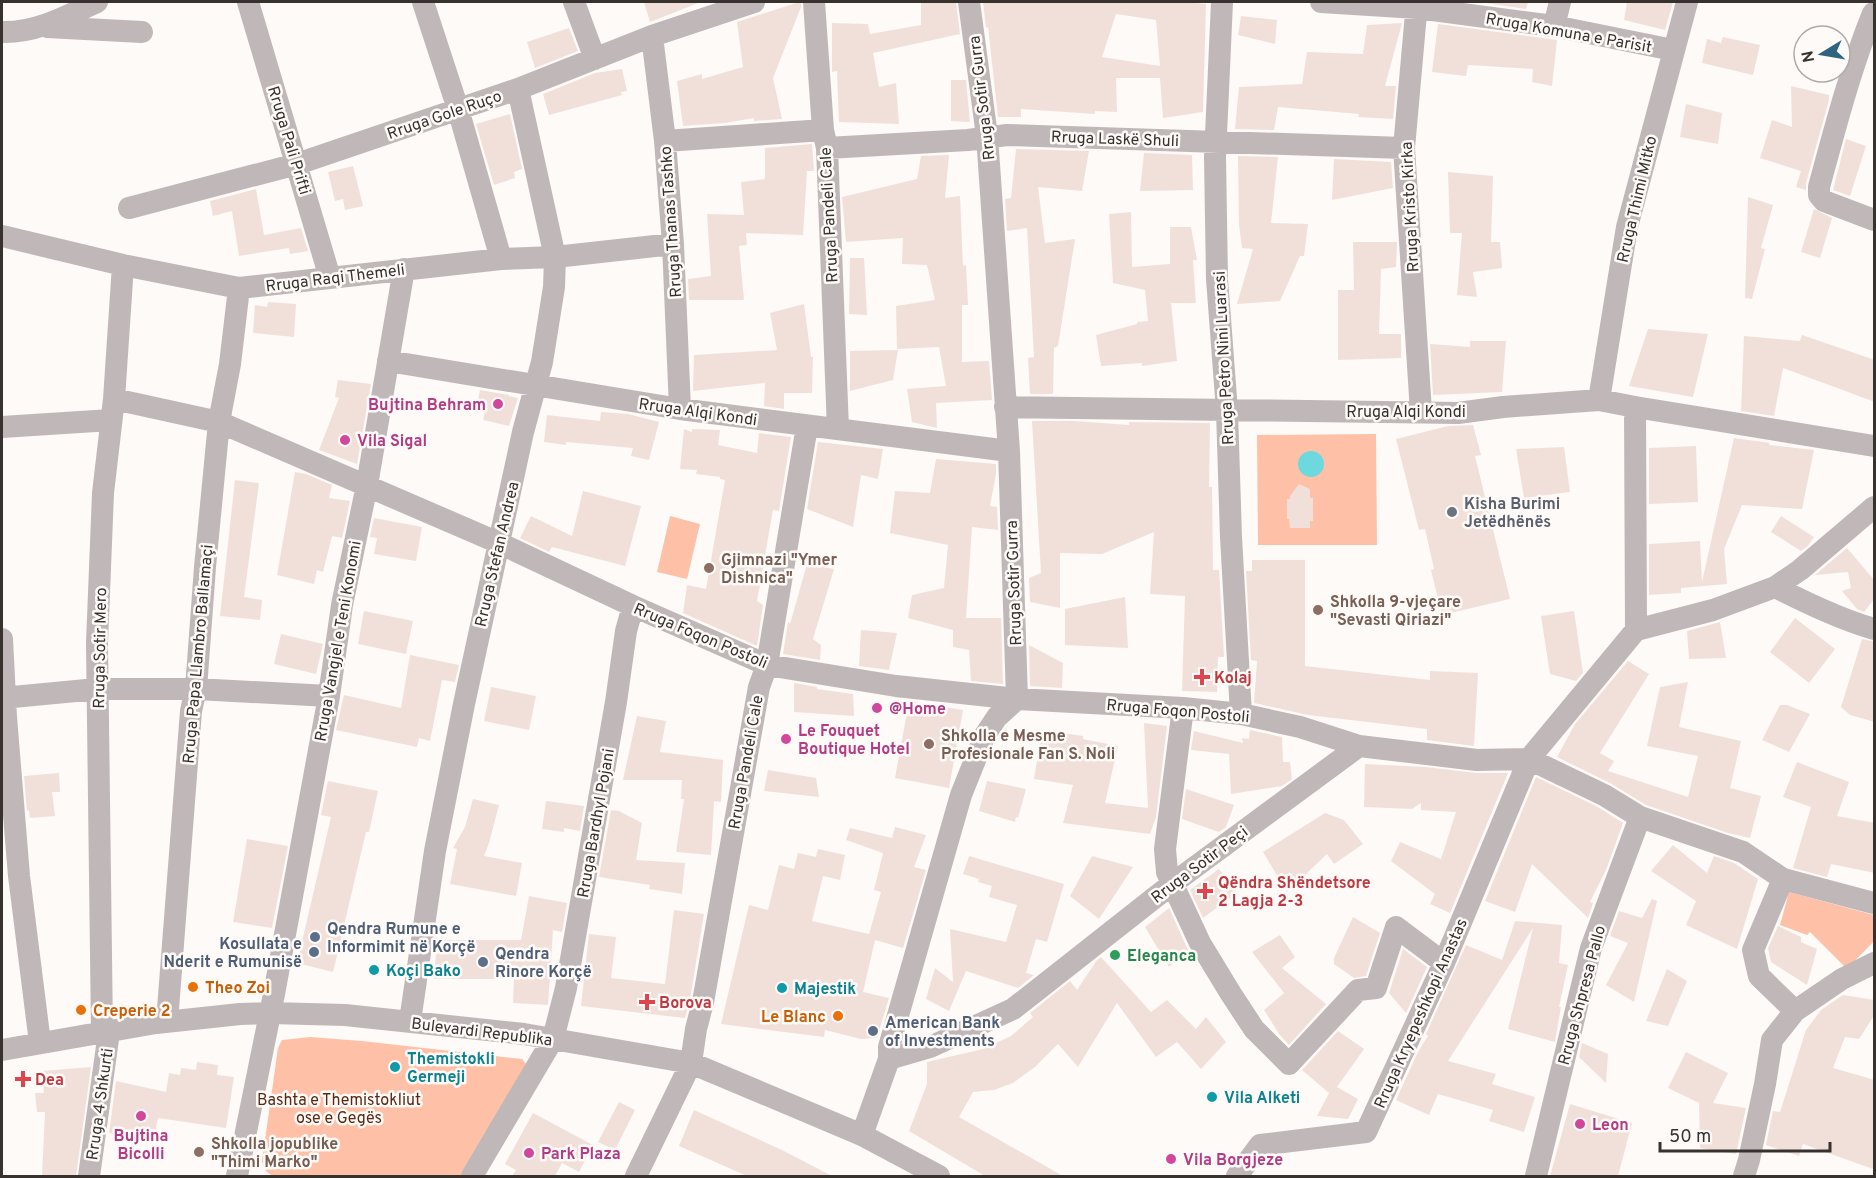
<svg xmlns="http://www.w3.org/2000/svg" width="1876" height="1178" viewBox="0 0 1876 1178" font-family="Overpass,sans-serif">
<rect width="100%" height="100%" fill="#fdfaf8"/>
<path fill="#fec1a7" d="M1376,434L1377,545H1258L1257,435Z
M670,516L700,524L687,579L657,572Z
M1789,892L1874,915V941L1847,969L1810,932L1807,935L1780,925Z
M310,1037L362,1041L522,1059L526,1064L464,1176H275C267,1174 264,1170 262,1161L278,1048L282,1040Z"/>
<path fill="#6dd9df" d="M1298 464a13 13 0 1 1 26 0a13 13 0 1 1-26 0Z"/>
<path fill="#f1e0d9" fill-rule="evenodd" d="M644,2H701L650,22Z
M801,2V7L773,78L782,119L754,121V118L725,123L683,126L677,81L702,74V79L743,67L737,22L799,2Z
M921,2H956L960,34L873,53L879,87L896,83L899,124L839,122L837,71L832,72V23L868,24L870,34L921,25Z
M983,2H1185L1206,4L1203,112L1163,118L1160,78H1116L1117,112L1095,111V114L1021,109V117H998L988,27L986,28ZM1116,14L1156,20L1160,66L1102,57Z
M1487,2H1528L1526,9L1486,3Z
M1627,2H1673L1665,30L1624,20Z
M1241,16L1277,20L1275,44L1238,35Z
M1402,23L1385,86H1396L1393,119L1358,117L1359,114L1278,107L1274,130L1235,129L1239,87L1302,84L1307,52L1363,54L1367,25Z
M1438,24L1557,40L1552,86L1532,82L1533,69L1468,65L1466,76L1432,72Z
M569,28L578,51L535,68L527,42Z
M1723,37L1760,45L1753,75L1702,63L1707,39L1721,43Z
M622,69L627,91L621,92L622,95L549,115L543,94L595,73Z
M951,80H966L970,122L951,121Z
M1791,86L1829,95V100L1806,183V190L1796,187L1801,171L1760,158L1772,120L1792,127Z
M1686,104L1722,113L1718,144L1680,137Z
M510,114L522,169L514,172L515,178L494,185L476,124Z
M1846,139L1866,146L1850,196L1833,190Z
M812,144L814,171H807L803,235L746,233L747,245L739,246L744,300H689L688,279L711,276L707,214L744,215L741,182L765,179V148Z
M1016,149L1089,151L1082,191L1038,187L1045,243L1075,239L1058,346L1054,348L1053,394H1030L1028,358L1034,357L1027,228L1007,231L1005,199L1011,198Z
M1144,153L1192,155L1193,190L1140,191Z
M949,155L945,198L960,196L963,266L966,265L968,305H962V362L989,361L992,400L936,403L937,428L912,422L907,389L946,386L939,347L897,349L896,306L935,300L927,265L902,264L903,238L846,242L842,197L917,179L921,156Z
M1238,156L1278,157L1271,223L1308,224L1304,256H1300L1280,301L1237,304L1253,249L1242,248L1239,225Z
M1334,159L1391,162L1393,188L1332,200Z
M353,166L363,206L345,210L343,199L335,201L328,172Z
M1448,172L1493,176L1491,242H1500L1502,268L1473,272L1477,297L1457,295L1462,233H1450Z
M256,189L264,235L301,228L308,251L290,254L289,248L239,256L232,211L213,216L210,201Z
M1748,197L1773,205L1761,248L1765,249L1752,299L1745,298Z
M1814,209L1832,218L1820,258L1801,252Z
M1131,212L1132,267L1170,264V227H1191L1197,260H1193L1196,303H1171L1177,361L1142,366V363L1101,366L1096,335L1137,324V322L1148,321L1145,290L1113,283L1109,214Z
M1353,242H1397L1396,267L1381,269L1379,334H1401V358L1338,360V290H1354Z
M850,258H864L867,315L849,314Z
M268,302L296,304L294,337L253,333L255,305L267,307Z
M804,304L811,357H813L812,393H784V409L764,406L765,383L693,391L694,355L777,350L770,313Z
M1648,329L1708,334L1693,397L1629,386Z
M1802,335L1875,360V402L1783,368L1774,416L1741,411L1744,336L1800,341Z
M1470,341H1506L1502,392L1433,395L1430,344L1470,347Z
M898,350L893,380L850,391V351Z
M338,380L371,384L357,464L319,450L339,398L335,397Z
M480,390L509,395V396L518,398L509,426L483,420L485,412L476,410Z
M601,412L628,414L659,422L649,460L631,456L633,448L566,442V445L544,442L547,415L600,421Z
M1032,421H1074L1129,425V422L1210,423L1209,487H1212L1213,570H1219L1224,657H1218L1217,692L1182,691L1185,596L1150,594L1154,532L1102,554L1060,553V608L1030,602L1029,578L1041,573Z
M1473,425L1481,455L1475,456L1510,599L1442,615L1431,570L1434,569L1425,529L1419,530L1396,439L1448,426Z
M684,429L692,432V429L720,430L718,445L757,453L759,433L791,437L779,511L773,510L757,601L763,605L757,646L683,613L687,585L706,589L725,480L720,479V477L696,474L697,470L680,469Z
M1734,438L1770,443L1769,445L1814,450L1802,509L1742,505L1724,549L1727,584L1681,588V593L1649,595V544L1700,541L1702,582Z
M818,442L883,449L878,479L861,475L853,527L807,509Z
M1696,446L1698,502L1649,504V448Z
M1564,447L1570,492L1524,498L1516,449Z
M936,459L996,464V474L990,506L997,507L998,530L972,527L966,618H1001L1003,684L971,681L969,650L953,647V630L908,618L912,595L944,588L948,545L890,533L895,491L930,493Z
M295,472L306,474L332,485L329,498L350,501L342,538L332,536L323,572L317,570L314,584L277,575Z
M235,480L259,483L244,597L262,600L260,620L220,616Z
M1299,484L1310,489V498H1313V521H1310V528H1290L1289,519H1287V499H1290V496Z
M583,491L641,506L625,566L552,547L549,552L520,538L531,516L572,536Z
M1781,516L1814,537L1808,546L1801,551L1771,532Z
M374,518L422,527L416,561L374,554L377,538L370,537Z
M1847,548L1875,581V598L1864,612L1857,609L1842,591L1851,588L1848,572L1815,575Z
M1252,560H1305V666L1430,680V671L1478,673L1474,746L1427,740V729L1308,715L1254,703L1257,661L1251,660L1246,571H1252Z
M807,564L834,569L813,639L821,645L820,660L783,654L788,622L790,624Z
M1125,597L1128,648L1065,645V609Z
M364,611L413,621L406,654L358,644Z
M1574,611L1583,673L1576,681L1550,674L1541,616Z
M1795,618L1835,649L1809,683L1770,652Z
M1720,622L1726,658L1689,659L1687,631Z
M861,630L897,633L889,670L859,666Z
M281,634L323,644L316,674L274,664Z
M1862,639L1875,642V722L1850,715L1841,707Z
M1029,645L1063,663L1062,688L1030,686Z
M410,655L459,665L455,682L442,680L430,741L419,738L417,747L336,730L344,695L401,708Z
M1628,661L1649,674L1600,753L1614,761L1608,771L1688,797L1698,756L1647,746L1660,687L1688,682L1679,727L1741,741L1730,788L1761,796L1750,838L1728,833L1646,805L1610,783L1557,757L1575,724Z
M794,683L817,687V689L853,694L854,716L794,712Z
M491,687L536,696L529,730L484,721Z
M909,701L963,710L949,788L895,778Z
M1780,705H1787L1810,714L1789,752L1762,740Z
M637,716L666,721L660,752L723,760L721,802L714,801L711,855L676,852L684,799H681L682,780H623Z
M1144,723L1167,726L1156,817L1150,834L1063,823L1073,785L1034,779L1042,730L1083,736V739L1118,746L1105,803L1148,808Z
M1250,730L1282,737L1283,762H1290L1292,779L1282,786L1231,794L1229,754L1191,750L1194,731L1243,743L1242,738L1249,739Z
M1797,762L1849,782L1837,816L1875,823V873L1831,864L1827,877L1793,868L1811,807L1783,797Z
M1365,764L1426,767L1476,773H1508L1450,913L1430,904L1435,894L1391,861L1400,842L1441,859L1456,812L1421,810V803L1412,809L1364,807Z
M768,770L816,778L819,797L764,791Z
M59,773L60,792H52L55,816L30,818L29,810L27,811L24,776Z
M1536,777L1598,807L1623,823L1606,870L1590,902L1593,903L1588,918L1532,864L1515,912L1485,901Z
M328,781L378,791L369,832H366L333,972L297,963L331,817L321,815Z
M987,781L1026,789L1018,818L1016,817L1015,822L979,811Z
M1186,789L1234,805L1226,827L1219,832L1182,819Z
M473,799L499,805L489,843L484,856L522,863L516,896L450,884L457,849L453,848L465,827Z
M546,801L584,806L580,831L564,828V832L542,829Z
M611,810L619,811L642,823L636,860L685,863L682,894L649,889L650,885L599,877Z
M1325,813L1344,820L1363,844L1334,864L1327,854L1287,892L1263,852Z
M895,827L926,835L914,867L926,870L903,948L875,940L863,992L889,998L877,1038L861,1039L825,1030L824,1037L721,1024L749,905L768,910L779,865L794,869L798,853L816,857L818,849L845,855L840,880L823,876L812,921L869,934L881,892L874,890L883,853L846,840L850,828L892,838Z
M247,839L288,846L272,928L233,922Z
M1673,845L1707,873L1714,856L1734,863L1758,879L1737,949L1686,925L1696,901L1651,871Z
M969,856L1064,884L1047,942L1036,939L1026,973L1034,975L1018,988L966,971L949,1011L926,999L935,968L953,982L950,929L1006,942L1017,905L989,897L992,886L978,882L979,879L963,874Z
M1092,856L1133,867L1099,919L1070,896Z
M1219,869L1237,893L1203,918L1190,890Z
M529,896L567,903L562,932L553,930L548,1005L513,1003L514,979H434L437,940H521Z
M1652,899L1657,901L1634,1002L1606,985L1628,943L1610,936L1619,911L1642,918Z
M1169,908L1188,950L1169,967L1145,927Z
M674,910L704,914L690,999L685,1018L581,1006L589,934L616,937L611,978L665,984Z
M1353,917L1380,933L1366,976L1354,978L1334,964V958Z
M1515,921L1562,925L1559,963L1568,965L1559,1007H1561L1555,1042L1508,1029L1533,928L1448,1061L1496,1074L1492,1084L1535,1097L1524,1132L1489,1121L1493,1110L1438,1094L1429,1115L1396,1100L1418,1052L1428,1036L1426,1034L1466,945L1502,960Z
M1778,926L1801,937V942L1817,949L1807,985L1771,962L1768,948Z
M1280,935L1295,957L1282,968L1326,1004L1289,1045L1279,1034L1264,1010L1284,993L1252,952Z
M1403,949L1427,967L1406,1013L1389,993Z
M1101,957L1151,1012L1167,1000L1196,1029L1206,1017L1226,1042L1201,1069L1177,1042L1156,1057L1117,1003L1078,1067L1058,1044L1035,1067L1013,1083L994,1090L973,1092L959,1117L1063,1176H985L909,1131L927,1084V1062L983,1049L1011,1036L1033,1017L1030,1013L1070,981L1077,990L1097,960Z
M1667,969L1687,981L1668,1026L1646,1021Z
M1843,995L1875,1000V1014L1859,1039L1845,1037L1833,1068L1875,1080L1873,1169L1803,1144L1799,1156L1766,1145L1773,1111L1780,1112L1806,1030L1821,1010Z
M1338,1031L1364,1049L1337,1087L1358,1099L1348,1119L1317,1116L1329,1093L1302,1070Z
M1582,1043L1608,1054L1606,1083L1579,1057Z
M1686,1052L1728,1073L1713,1103L1746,1108L1736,1154L1700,1148L1699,1103L1668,1088Z
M197,1062L218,1065L217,1075L234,1077L226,1128L158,1118L153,1143L109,1133L116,1081L166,1092L169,1073L180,1075L181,1068L196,1070Z
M91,1067L76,1176H42L45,1112H37L35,1093H44L42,1071Z
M619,1102L635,1110L615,1150L598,1142Z
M1570,1104L1632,1123L1618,1176H1550Z
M694,1110L782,1150L832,1176H747L679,1146Z
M533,1113L593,1145L579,1172L562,1163L555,1176H512L516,1170L505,1164Z"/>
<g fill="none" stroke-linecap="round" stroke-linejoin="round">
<path stroke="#c0b8b8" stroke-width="22" d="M248,2L330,278
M423,2L458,109L501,259
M574,2L595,59
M814,2L823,130L827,148L838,429
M1222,2L1215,157L1217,279L1227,411L1231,537L1241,714
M1321,2L1417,8L1554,26L1673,50
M1417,2L1404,148L1421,412
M1873,13C1850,70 1835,128 1819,187V195L1824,201L1874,220
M1554,26L1560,2
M47,27L142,32
M2,32C36,33 67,16 97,2
M652,36L665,141L673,244L680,409
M665,141L823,130
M827,148L968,140L1007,135L1404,148
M129,208L297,164L518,89L652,36L754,2
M2,236L123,265L239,288L501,259L555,257L673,244
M388,361L680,409L1009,451
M114,399L219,422L499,543L633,606L767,665L896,686L1017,699L1183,708L1241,714L1300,727L1359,746L1477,760L1529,759L1604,795L1640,817L1743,852L1783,879L1874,903
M1599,400L1627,227L1687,2
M1005,407L1458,413L1503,407L1599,400L1635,407L1874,446
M1635,407L1636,630
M2,427L111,420
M1775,587C1807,603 1840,619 1874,629
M2,639L6,717L19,876L40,1043
M2,698L97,689H196L329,696
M1183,708L1165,849L1167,872L1200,943L1231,994L1254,1029L1289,1064L1358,990L1376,988L1396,927L1444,963
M1783,879L1753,950L1759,976L1795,1011
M410,1021L435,851L464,704L523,432L542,362L554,287L555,257L518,89
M167,1022L191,711L196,689L205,567L219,422L230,364L239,288
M102,1033L97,643L103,493L114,399L123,265
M2,1050L156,1023L240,1014L270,1013L345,1015L524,1034L691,1063L862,1135L939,1176
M889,1059L930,1047L1013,1009L1172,884L1359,746
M862,1135L889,1059V1047L961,795L985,735L997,717L1017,699L1009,451L987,136L969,2
M89,1176L109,1032
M237,1176L274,994L329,696L342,605L367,485L404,269
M472,1176L553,1039L566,988L616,702L626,631L633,606
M636,1176L691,1063L696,1029L703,1002L759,687L767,665L807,426
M1237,1176L1260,1145L1366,1132L1444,963L1529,759L1636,630L1713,610L1775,587L1800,570L1874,507
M1536,1176L1591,948L1640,817
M1744,1176L1749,1160L1765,1084L1772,1040L1795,1011L1842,979L1874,963"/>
</g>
<g fill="#d1479c" stroke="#fdfaf8" stroke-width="2">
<circle cx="498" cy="404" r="6"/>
<circle cx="345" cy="440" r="6"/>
<circle cx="877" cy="708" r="6"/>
<circle cx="786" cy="739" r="6"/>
<circle cx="141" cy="1116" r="6"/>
<circle cx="1580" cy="1124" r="6"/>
<circle cx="529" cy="1153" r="6"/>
<circle cx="1171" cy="1159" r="6"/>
</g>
<circle fill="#6b7280" stroke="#fdfaf8" stroke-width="2" cx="1452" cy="512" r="6"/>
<g fill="#8d6e63" stroke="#fdfaf8" stroke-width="2">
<circle cx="709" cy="568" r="6"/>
<circle cx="1318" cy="610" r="6"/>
<circle cx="929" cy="744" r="6"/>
<circle cx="199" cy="1152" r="6"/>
</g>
<g fill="#e0444e" stroke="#fdfaf8" stroke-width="2">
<path d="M1199 668h6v6h6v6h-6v6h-6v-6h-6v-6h6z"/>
<path d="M1202 882h6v6h6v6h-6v6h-6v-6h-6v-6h6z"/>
<path d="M644 993h6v6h6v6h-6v6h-6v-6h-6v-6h6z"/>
<path d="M20 1070h6v6h6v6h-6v6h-6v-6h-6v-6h6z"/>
</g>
<g fill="#5c6f8a" stroke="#fdfaf8" stroke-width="2">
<circle cx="315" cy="937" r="6"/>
<circle cx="314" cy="952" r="6"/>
<circle cx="483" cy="962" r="6"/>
<circle cx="873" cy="1031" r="6"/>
</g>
<circle fill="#2e9e5b" stroke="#fdfaf8" stroke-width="2" cx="1115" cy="955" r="6"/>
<g fill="#0f9aa8" stroke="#fdfaf8" stroke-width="2">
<circle cx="374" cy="970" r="6"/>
<circle cx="782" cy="988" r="6"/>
<circle cx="395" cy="1067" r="6"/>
<circle cx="1212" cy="1097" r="6"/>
</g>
<g fill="#e8710a" stroke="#fdfaf8" stroke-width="2">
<circle cx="193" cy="987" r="6"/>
<circle cx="81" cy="1010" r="6"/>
<circle cx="838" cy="1016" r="6"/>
</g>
<g text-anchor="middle" stroke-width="5" stroke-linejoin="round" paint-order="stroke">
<g font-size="16" fill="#38322f" stroke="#fdfaf8">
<text transform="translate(1569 32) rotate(10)" y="6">Rruga Komuna e Parisit</text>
<text transform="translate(981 98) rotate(-97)" y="6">Rruga Sotir Gurra</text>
<text transform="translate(444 114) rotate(-19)" y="6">Rruga Gole Ruço</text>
<text transform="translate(1115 138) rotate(2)" y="6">Rruga Laskë Shuli</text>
<text transform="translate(290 140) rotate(73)" y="6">Rruga Pali Prifti</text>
<text transform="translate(1636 199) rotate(-77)" y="6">Rruga Thimi Mitko</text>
<text transform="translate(1409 207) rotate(-93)" y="6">Rruga Kristo Kirka</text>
<text transform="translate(828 215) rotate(-93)" y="6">Rruga Pandeli Cale</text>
<text transform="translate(670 222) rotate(-94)" y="6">Rruga Thanas Tashko</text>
<text transform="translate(335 277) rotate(-7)" y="6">Rruga Raqi Themeli</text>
<text transform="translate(1223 358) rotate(-93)" y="6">Rruga Petro Nini Luarasi</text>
<text transform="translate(698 411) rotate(8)" y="6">Rruga Alqi Kondi</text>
<text x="1406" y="417">Rruga Alqi Kondi</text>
<text transform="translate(496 554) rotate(-77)" y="6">Rruga Stefan Andrea</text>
<text transform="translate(1013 583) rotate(-92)" y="6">Rruga Sotir Gurra</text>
<text transform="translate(701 635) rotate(23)" y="6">Rruga Foqon Postoli</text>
<text transform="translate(337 641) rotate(-80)" y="6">Rruga Vangjel e Teni Konomi</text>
<text transform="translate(99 648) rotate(-89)" y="6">Rruga Sotir Mero</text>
<text transform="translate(197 654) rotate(-85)" y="6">Rruga Papa Llambro Ballamaçi</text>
<text transform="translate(1178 710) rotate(5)" y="6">Rruga Foqon Postoli</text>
<text transform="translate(745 762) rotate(-80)" y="6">Rruga Pandeli Cale</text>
<text transform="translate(595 823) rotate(-80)" y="6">Rruga Bardhyl Pojani</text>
<text transform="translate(1199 864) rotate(-37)" y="6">Rruga Sotir Peçi</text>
<text transform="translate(1581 995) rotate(-75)" y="6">Rruga Shpresa Pallo</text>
<text transform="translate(1420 1013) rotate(-66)" y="6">Rruga Kryepeshkopi Anastas</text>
<text transform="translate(482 1031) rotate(7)" y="6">Bulevardi Republika</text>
<text transform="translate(99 1104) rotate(-82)" y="6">Rruga 4 Shkurti</text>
</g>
<g font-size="16" font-weight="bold" fill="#b23c85" stroke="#fdfaf8" text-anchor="start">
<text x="486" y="410" text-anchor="end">Bujtina Behram</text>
<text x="357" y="446">Vila Sigal</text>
<text x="889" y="714">@Home</text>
<text x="798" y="736">Le Fouquet<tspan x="798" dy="18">Boutique Hotel</tspan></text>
<text x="1592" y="1130">Leon</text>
<text x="141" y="1141" text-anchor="middle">Bujtina<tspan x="141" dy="18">Bicolli</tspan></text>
<text x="541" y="1159">Park Plaza</text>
<text x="1183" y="1165">Vila Borgjeze</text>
</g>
<g font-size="16" font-weight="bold" fill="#5b616d" stroke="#fdfaf8" text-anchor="start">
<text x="1464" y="509">Kisha Burimi<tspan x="1464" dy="18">Jetëdhënës</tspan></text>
</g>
<g font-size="16" font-weight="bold" fill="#785e54" stroke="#fdfaf8" text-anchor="start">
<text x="721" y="565">Gjimnazi "Ymer<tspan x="721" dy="18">Dishnica"</tspan></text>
<text x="1330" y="607">Shkolla 9-vjeçare<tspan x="1330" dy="18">"Sevasti Qiriazi"</tspan></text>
<text x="941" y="741">Shkolla e Mesme<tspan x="941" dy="18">Profesionale Fan S. Noli</tspan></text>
<text x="211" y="1149">Shkolla jopublike<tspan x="211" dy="18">"Thimi Marko"</tspan></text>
</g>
<g font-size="16" font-weight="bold" fill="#be3a42" stroke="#fdfaf8" text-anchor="start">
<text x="1214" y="683">Kolaj</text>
<text x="1218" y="888">Qëndra Shëndetsore<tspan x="1218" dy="18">2 Lagja 2-3</tspan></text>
<text x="659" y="1008">Borova</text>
<text x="35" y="1085">Dea</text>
</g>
<g font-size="16" font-weight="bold" fill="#4e5e75" stroke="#fdfaf8" text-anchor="start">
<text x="327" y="934">Qendra Rumune e<tspan x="327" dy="18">Informimit në Korçë</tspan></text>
<text x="302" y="949" text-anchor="end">Kosullata e<tspan x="302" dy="18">Nderit e Rumunisë</tspan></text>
<text x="495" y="959">Qendra<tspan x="495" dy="18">Rinore Korçë</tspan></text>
<text x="885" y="1028">American Bank<tspan x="885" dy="18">of Investments</tspan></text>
</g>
<g font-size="16" font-weight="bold" fill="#27864d" stroke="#fdfaf8" text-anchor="start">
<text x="1127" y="961">Eleganca</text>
</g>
<g font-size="16" font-weight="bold" fill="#0d838f" stroke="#fdfaf8" text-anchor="start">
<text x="386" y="976">Koçi Bako</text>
<text x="794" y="994">Majestik</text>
<text x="407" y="1064">Themistokli<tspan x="407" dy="18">Germeji</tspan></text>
<text x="1224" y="1103">Vila Alketi</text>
</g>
<g font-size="16" font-weight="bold" fill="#c56008" stroke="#fdfaf8" text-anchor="start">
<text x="205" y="993">Theo Zoi</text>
<text x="93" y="1016">Creperie 2</text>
<text x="826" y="1022" text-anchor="end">Le Blanc</text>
</g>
<g font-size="16" fill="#592a13" stroke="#fdfaf8">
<text x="339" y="1105">Bashta e Themistokliut<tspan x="339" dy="18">ose e Gegës</tspan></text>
</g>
</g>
<rect width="1876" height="1178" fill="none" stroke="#38322f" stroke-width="6"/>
<g transform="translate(1822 54) rotate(259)"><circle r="28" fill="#fdfaf8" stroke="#aeaaa8" stroke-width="1.5"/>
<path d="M0-4.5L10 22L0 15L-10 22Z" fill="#2e647f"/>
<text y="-9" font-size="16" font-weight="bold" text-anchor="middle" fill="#38322f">N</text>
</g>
<path d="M1660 1142v9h170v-9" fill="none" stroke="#38322f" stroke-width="3"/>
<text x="1669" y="1142" font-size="18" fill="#38322f" stroke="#fdfaf8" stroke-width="4.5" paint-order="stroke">50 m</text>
</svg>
